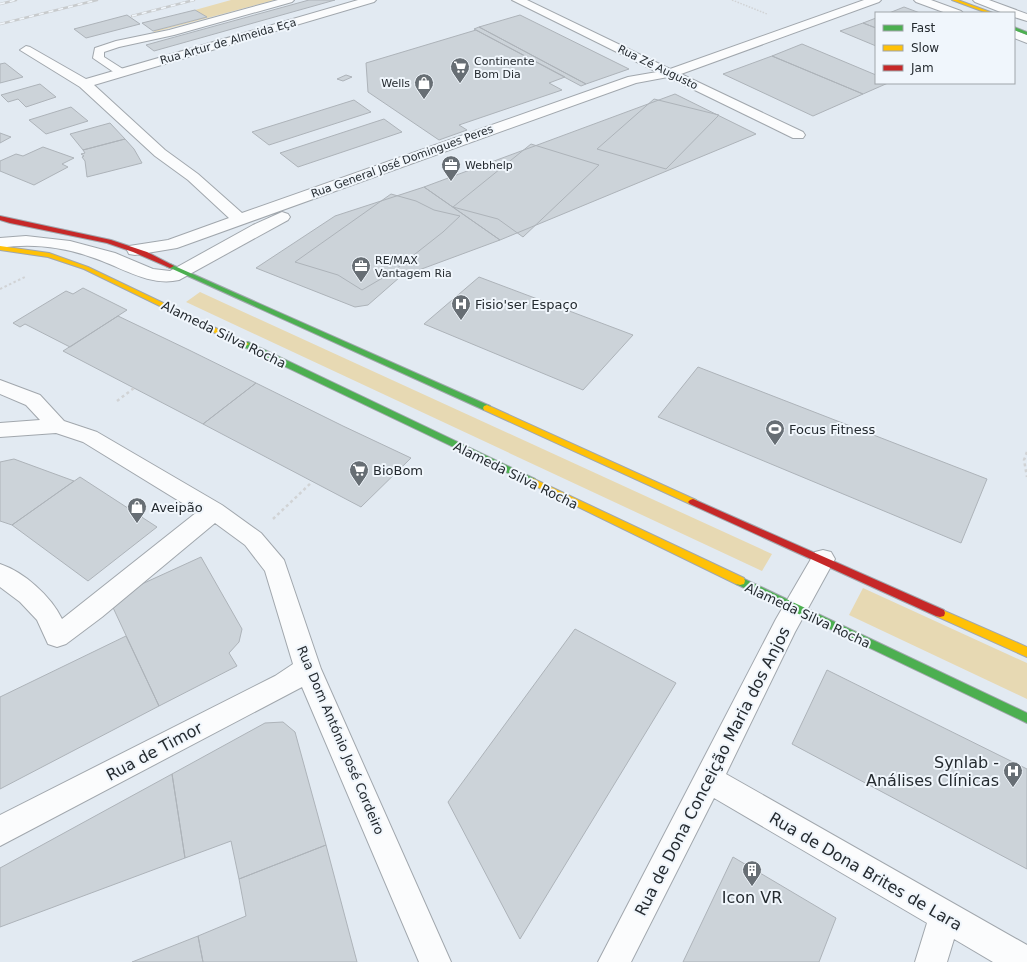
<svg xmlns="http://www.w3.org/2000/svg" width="1027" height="962" viewBox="0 0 1027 962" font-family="'DejaVu Sans',sans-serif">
<rect width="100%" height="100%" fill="#e2eaf2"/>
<path fill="#e7d9b3" d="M231,0H275L155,32L153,31L206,17L195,10Z
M200,292L772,554L762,571L186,302Z
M863,588L1027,663V699L849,615Z"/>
<path fill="#ccd3d9" stroke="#adb3b9" d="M309,0H335L154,51L146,45Z
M904,7L920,13H889Z
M195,10L207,17L153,31L142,23Z
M127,15L140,24L86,38L74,29Z
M520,15L629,69L586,84L479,27Z
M876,18V28L863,23Z
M863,23L876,28V46L840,31Z
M479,27L586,84L581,86L474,29Z
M476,30L565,77L549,83L562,90L459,125L467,130L439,140L368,92L366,63Z
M802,44L876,75V83H888L863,94L772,56Z
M772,56L863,94L813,116L723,74Z
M5,63L23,77L0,83V64Z
M346,75L352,77L343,81L337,79Z
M40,84L56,97L26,107L18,99L8,102L1,95Z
M675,94L756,134L500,240L424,187Z
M654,99L719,115L666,169L597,149Z
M354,100L371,112L269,145L252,132Z
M71,107L88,121L46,134L29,120Z
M384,119L402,132L298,167L280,153Z
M110,123L125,139L83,150L70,134Z
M0,133L11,137L0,143Z
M125,139L134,149L142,163L87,177L85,161L82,157L84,156L81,154L85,153L83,150Z
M531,144L599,165L523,237L498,219L453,207Z
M43,147L74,158L62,164L68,167L34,185L0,171V161L16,154L23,156Z
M424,187L500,240L400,277L368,305L355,307L256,268L335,216Z
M391,194L416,201L434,210L460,216L443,232L391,273L362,290L338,275L295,262Z
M479,277L633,335L583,390L424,324Z
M83,288L127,310L70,347L25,324L20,327L13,323L66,291L73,294Z
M118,316L189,350L256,383L203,424L63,351Z
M698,367L987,479L961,543L658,417Z
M256,383L343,426L411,458L361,507L203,424Z
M14,459L74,481L12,525L0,521V462Z
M80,477L157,527L88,581L12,525Z
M201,557L242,629L239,642L229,653L237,666L159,706L109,599Z
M575,629L676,683L520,939L448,802Z
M126,636L159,706L0,789V697Z
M827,670L1027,769V869L792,744Z
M283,722L295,732L326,845L239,879L231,841L185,858L172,774L265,723Z
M172,774L185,858L0,927V868Z
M326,845L357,962H203L198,936L246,916L239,879Z
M733,857L836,918L819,962H683Z
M198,936L203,962H132Z"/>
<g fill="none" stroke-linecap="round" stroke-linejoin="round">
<g stroke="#a1a7ad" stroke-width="2">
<path id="lane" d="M278,0H294L292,2L174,35L119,47L104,52V57L126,71L128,73L126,75H118L93,58L95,48L116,41L169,30Z"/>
</g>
<g stroke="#a1a7ad" stroke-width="2">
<path id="street" d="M358,0H376L374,2L94,85L165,150L198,174L242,213L628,77L657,72L512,0H527L670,69L864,0H881L879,2L681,74L803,132L805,135L803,138H793L668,77L636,83L177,248L135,255L129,254L127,250L129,246L168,240L229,218L188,180L155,156L80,87L20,50L26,46L30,47L86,79Z
M914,0H931L961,11L963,13H946L916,2Z
M973,0H989L1027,14V21L1014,17V13H1003L975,2Z
M1014,30L1027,35V43L1014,38Z
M282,212L288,214L290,217L288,220L179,280C148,287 120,266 91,257C62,247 31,243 0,248V238L26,236L70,241L115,253L153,269L170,271L253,225Z
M0,380L40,395L64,421L97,432L222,505L261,533L284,560L321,669L451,962H419L302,687L0,846V815L275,676L293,664L265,571L245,545L215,523L102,617L66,644L57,647L48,644L37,620L20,602L0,587V564C24,572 51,596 62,619L197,512L83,442L56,433L0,437V423L40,420L26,405L0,394Z
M823,550L831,552L835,559L795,632L726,774L1027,945V962H993L954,939L947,962H915L927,923L714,798L631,962H598L776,619L815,552Z"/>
</g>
<g stroke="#a1a7ad" stroke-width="2">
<path id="fast" d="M1014,27L1027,32V35L1014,30Z
M170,264L490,406L491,408L490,410H484L168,267L166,266Z
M242,342H248L535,479L536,481L535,483H529L242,346L241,344Z
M740,577L1027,713V723L736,584L735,581L736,578Z"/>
</g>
<g stroke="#a1a7ad" stroke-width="2">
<path id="slow" d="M952,0H958L993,13H987Z
M0,246L49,253L88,267L249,344L245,346H242L84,269L48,257L0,250Z
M487,405L696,500L698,502L696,504H690L484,410L483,408L484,406Z
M532,478L744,578L745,581L744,584L740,585L736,584L529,483L528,481Z
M940,609L1027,647V657L936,616L935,613L936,610Z"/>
</g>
<g stroke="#a1a7ad" stroke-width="2">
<path id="jam" d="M0,216L111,240L147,252L174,266L170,268L168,267L133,252L107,243L10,223L0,220Z
M693,499L944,610L945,613L944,616L940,617L936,616L690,504L688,502L690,500Z"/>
</g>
<path stroke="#d1d3d5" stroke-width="1.5" stroke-dasharray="1.5 1.5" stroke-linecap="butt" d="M732,0L767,14"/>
<path stroke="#d1d3d5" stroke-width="2" stroke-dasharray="2.5 2.5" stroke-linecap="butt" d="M0,289L25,277"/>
<path stroke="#d1d3d5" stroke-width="2.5" stroke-dasharray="3 3" stroke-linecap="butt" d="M117,401L134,388
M1027,452L1024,460L1027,477
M273,519L312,482"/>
<use href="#lane" fill="#fbfcfd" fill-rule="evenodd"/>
<use href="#street" fill="#fbfcfd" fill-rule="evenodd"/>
<use href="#fast" fill="#4caf50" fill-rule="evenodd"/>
<use href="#slow" fill="#ffc107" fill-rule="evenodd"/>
<use href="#jam" fill="#c62828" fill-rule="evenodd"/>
<g stroke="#c8cbcd" stroke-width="2.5">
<path id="rail" d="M0,4L16,0
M132,16L194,0
M0,24L97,0"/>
</g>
<use href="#rail" stroke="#f0f6fc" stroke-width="1.5" stroke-dasharray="5" stroke-linecap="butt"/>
</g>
<defs>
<g id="supermarket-pin" transform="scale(1)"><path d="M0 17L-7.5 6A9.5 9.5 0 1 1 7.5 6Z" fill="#676e74" stroke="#f0f6fc"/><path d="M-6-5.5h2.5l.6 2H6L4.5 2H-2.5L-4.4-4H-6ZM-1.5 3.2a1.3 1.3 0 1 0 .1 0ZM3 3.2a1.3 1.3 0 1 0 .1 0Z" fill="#fff"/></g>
<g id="shop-pin" transform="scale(1)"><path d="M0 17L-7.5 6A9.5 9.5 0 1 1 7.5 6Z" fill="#676e74" stroke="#f0f6fc"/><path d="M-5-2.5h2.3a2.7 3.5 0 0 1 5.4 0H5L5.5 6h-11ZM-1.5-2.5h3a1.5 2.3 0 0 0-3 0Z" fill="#fff"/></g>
<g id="office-pin" transform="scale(1)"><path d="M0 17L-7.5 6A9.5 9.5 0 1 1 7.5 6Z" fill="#676e74" stroke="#f0f6fc"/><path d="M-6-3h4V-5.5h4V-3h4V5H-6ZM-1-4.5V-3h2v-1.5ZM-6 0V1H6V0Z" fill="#fff"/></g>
<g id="hospital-pin" transform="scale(1)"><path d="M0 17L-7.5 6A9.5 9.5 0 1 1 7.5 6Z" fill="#676e74" stroke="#f0f6fc"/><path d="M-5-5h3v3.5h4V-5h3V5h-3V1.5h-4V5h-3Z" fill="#fff"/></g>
<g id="stadium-pin" transform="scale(1)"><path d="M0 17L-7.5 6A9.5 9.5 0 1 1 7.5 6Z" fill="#676e74" stroke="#f0f6fc"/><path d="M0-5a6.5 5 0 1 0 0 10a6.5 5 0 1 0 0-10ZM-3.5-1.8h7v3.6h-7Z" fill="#fff"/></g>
<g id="building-pin" transform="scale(1)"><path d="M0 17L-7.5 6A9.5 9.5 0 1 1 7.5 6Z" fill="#676e74" stroke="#f0f6fc"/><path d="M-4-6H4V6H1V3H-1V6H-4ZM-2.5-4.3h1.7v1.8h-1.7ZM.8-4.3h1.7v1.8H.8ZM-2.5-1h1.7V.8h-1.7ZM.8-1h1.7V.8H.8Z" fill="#fff"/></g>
</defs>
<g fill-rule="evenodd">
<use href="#supermarket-pin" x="460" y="67"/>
<use href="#shop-pin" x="424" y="83"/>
<use href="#office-pin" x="451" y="165"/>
<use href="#office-pin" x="361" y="266"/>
<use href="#hospital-pin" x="461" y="304"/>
<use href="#stadium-pin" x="775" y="429"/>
<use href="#supermarket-pin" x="359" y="470"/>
<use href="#shop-pin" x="137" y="507"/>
<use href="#hospital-pin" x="1013" y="771"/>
<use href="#building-pin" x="752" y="870"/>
</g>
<g text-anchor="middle" stroke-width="4" stroke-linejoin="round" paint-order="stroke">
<g font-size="11" fill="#252b30" stroke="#f0f6fc">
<text transform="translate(228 41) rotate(-16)" y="4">Rua Artur de Almeida Eça</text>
<text transform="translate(658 67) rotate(26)" y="4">Rua Zé Augusto</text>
<text transform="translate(402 161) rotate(-20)" y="4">Rua General José Domingues Peres</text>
</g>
<g font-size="11" fill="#252b30" stroke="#f0f6fc" text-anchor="start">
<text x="474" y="65">Continente<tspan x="474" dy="13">Bom Dia</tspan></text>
<text x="410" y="87" text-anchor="end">Wells</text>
<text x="465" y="169">Webhelp</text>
<text x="375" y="264">RE/MAX<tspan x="375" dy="13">Vantagem Ria</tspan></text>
</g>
<g font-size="13" fill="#252b30" stroke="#f0f6fc" text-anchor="start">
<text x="475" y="309">Fisio'ser Espaço</text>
<text x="789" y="434">Focus Fitness</text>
<text x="373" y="475">BioBom</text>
<text x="151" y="512">Aveipão</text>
</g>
<g font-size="13" fill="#252b30" stroke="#f0f6fc">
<text transform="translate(224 334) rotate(26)" y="5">Alameda Silva Rocha</text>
<text transform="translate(516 475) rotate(26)" y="5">Alameda Silva Rocha</text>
<text transform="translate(808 615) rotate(25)" y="5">Alameda Silva Rocha</text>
<text transform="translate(341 740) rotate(67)" y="5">Rua Dom António José Cordeiro</text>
</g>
<g font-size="16" fill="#252b30" stroke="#f0f6fc">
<text transform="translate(154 751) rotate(-28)" y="6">Rua de Timor</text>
<text transform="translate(712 771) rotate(-63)" y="6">Rua de Dona Conceição Maria dos Anjos</text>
<text transform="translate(866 871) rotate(30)" y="6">Rua de Dona Brites de Lara</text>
</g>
<g font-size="16" fill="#252b30" stroke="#f0f6fc" text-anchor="end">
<text x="999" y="768">Synlab -<tspan x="999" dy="18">Análises Clínicas</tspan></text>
<text x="752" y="903" text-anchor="middle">Icon VR</text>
</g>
</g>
<rect x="875" y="12" width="140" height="72" fill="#f0f6fc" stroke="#9fa5aa"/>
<rect x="883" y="25" width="20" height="6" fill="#4caf50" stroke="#9fa5aa"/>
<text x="911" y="32" font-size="12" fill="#252b30">Fast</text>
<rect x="883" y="45" width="20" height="6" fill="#ffc107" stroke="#9fa5aa"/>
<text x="911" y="52" font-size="12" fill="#252b30">Slow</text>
<rect x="883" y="65" width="20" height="6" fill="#c62828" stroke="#9fa5aa"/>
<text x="911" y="72" font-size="12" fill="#252b30">Jam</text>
</svg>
